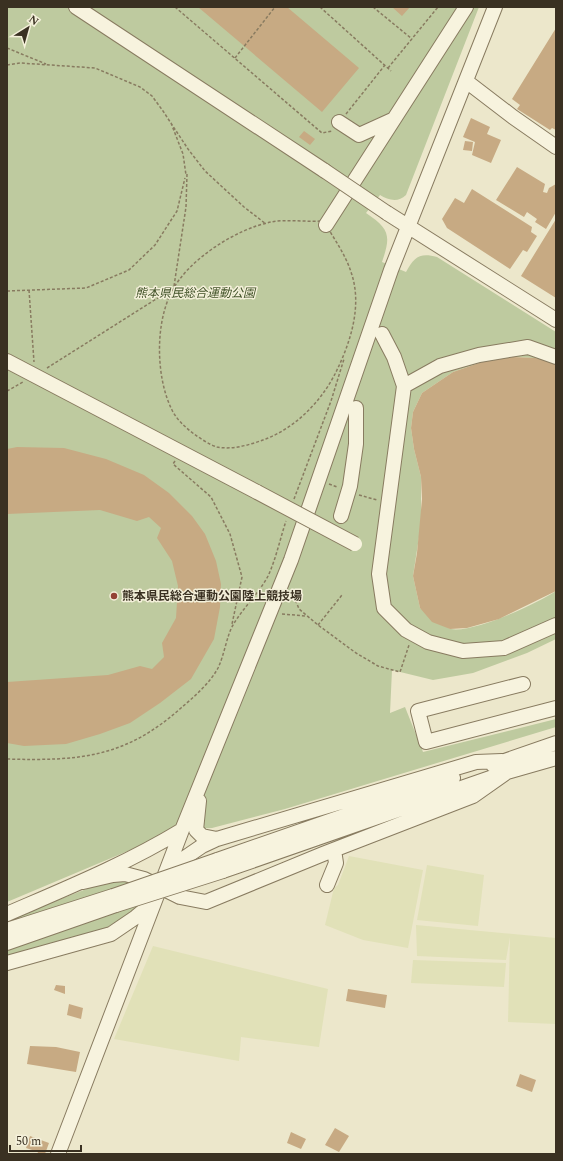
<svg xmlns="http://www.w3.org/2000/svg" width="563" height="1161" viewBox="0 0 563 1161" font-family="Spectral,'Noto Sans JP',serif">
<rect width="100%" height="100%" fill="#ece7cb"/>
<path fill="#e1e1b8" d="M349,856L423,870L408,948L363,940L325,925L334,888L338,885Z
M427,865L484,875L478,926L417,920Z
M416,925L556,938V1024L508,1022L510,937L506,960L417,956Z
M153,946L328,989L319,1047L241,1037L239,1061L114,1039Z
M413,960L506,963L504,987L411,983Z"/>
<path fill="#beca9f" d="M7,7H479L406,195C398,203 388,200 380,195L366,213C390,229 391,236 382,262L406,272C414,257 420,252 437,257L556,332V362L535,358L513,357L482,362L453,372L422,393L413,412L411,428L414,449L421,477V524L413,576L420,608C427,613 444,627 451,629C474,633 536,604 556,591V639L527,653L473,673L433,680L392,670L390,713L405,707L423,752L556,719V727L285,809L212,828L180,829L7,902Z
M112,879L138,880L7,925V920Z
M138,905L127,916L100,931L7,957V949Z"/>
<path fill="#c7aa83" d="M198,7H287L359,68L322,112Z
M392,7H410L402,16Z
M556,28V130L552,128L550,130L517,109L520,105L512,99Z
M471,118L490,127L487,134L501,140L491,163L472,155L475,142L463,137Z
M304,131L315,139L310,145L299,137Z
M465,141L473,142L472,151L463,150Z
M517,167L545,184L543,192L547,193L549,188L556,184V212L546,229L535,222L537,219L527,212L524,217L496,200Z
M472,189L532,227L531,232L537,236L527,252L523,250L510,269L447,228L442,219L455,198L464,203Z
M556,219V298L521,276Z
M513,357L535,358L556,362V591L499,619L467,628L450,629L432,622L420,608L413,576L417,553L422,499L421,477L414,449L411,428L413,412L422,393L453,372L482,362Z
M17,447L64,448L106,459L144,475L169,493L192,516L205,534L216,561L221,584L220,607L214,639L191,679L160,703L130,723L100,734L66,744L24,746L7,743V682L108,675L140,666L152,669L164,657L162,643L176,618L178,586L172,561L157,538L161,528L149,517L137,521L100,510L7,514V449Z
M56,985L65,986V994L54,990Z
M348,989L387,995L385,1008L346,1001Z
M69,1004L83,1008L81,1019L67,1015Z
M30,1046L56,1047L80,1052L76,1072L27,1064Z
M520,1074L536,1080L532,1092L516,1086Z
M335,1128L349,1136L339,1152L325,1145Z
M291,1132L306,1139L301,1149L287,1143Z
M30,1136L49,1143L45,1154H37L38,1152L26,1148Z"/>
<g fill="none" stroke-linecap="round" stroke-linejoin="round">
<g stroke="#887b60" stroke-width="16">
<path id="minor" d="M76,7L325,171
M466,81L513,117L556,147
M339,122L359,135L392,120
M387,213L556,320
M326,225L466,7
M382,334L394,357L404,386L379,574L384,608L406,630L428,642L463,651L504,648L556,625
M7,361L257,492
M404,386L440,366L479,355L528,347L556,357
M341,516L350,486L356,444V408
M523,684L418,711L426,742L556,708
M493,765L556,743
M199,801L196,830L202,836L217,839L476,762L502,761
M217,860L453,778
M167,870L202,846L217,839
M223,871L507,772L556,758
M83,882L113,875L125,874L144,879L180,897L206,902L323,854L473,796L507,772
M327,885L336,863L334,850
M7,914C67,888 126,864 182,830
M7,930L113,896
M7,943L116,905
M7,963L111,934L136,917L154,902
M58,1154L182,830L291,560L391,270L495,7"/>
</g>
<path stroke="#887b60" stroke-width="1.5" stroke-dasharray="3 2" stroke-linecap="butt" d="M175,7L322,133L332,131
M320,7L391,71
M373,7L412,39
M7,48L46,64
M235,58L275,7
M7,65L20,63L95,68L140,87L152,96L163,111L188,149L205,171L244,207L266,224
M388,68L438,7
M346,114L385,65
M171,123L183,154L186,175
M321,221L326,225C335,240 346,256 351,272C363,306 350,344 335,374C320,403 294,429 263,440C249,445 232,450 217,447C210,445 201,439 194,434C185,427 177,420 172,410C156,378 155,325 171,293C187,260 236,229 271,222C287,219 305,222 321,221Z
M174,286L186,207L187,174
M29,290L34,362
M7,291L86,288L129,270L155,245L177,211L185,178
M47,368L172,289
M7,391L23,382
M175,461L173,464L211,497L230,534L242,577L232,624
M329,484L337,487
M359,495L377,500
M294,499L331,401L344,359
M292,591L299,609L318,625L356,653L378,666L400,672L409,645
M282,614L306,616
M318,625L342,595
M7,759C79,761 125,758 181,708C194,697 210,683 218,668C224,656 227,635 233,625C243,608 259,593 268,576C276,559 280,539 286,521"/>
<use href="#minor" stroke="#f7f3de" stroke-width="14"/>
<g stroke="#887b60" stroke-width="16" stroke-linecap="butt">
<path id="minor-bridge" d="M325,171L387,213
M257,492L355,544
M113,896L217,860
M116,905L223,871"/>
</g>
<use href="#minor-bridge" stroke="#f7f3de" stroke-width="14"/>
</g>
<circle fill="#934234" stroke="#f4f0da" stroke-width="1.5" cx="114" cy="596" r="4"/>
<g text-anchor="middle" stroke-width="3" stroke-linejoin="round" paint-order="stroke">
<g font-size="12" font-style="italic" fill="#43542a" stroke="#f4f0da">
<text x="195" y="297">熊本県民総合運動公園</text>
</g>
<g font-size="12" font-weight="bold" fill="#3a3122" stroke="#f4f0da" text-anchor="start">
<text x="122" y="600">熊本県民総合運動公園陸上競技場</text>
</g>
</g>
<rect width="563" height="1161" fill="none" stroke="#3a3122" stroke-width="16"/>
<g transform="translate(28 28) rotate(37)" stroke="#f4f0da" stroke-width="3" paint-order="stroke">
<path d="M0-3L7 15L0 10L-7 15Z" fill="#3a3122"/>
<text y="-6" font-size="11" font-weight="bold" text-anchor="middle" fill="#3a3122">N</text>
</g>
<path d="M10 1145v6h71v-6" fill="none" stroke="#3a3122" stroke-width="2"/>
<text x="16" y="1145" font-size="12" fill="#3a3122" stroke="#f4f0da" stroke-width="3" paint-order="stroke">50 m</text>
</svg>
